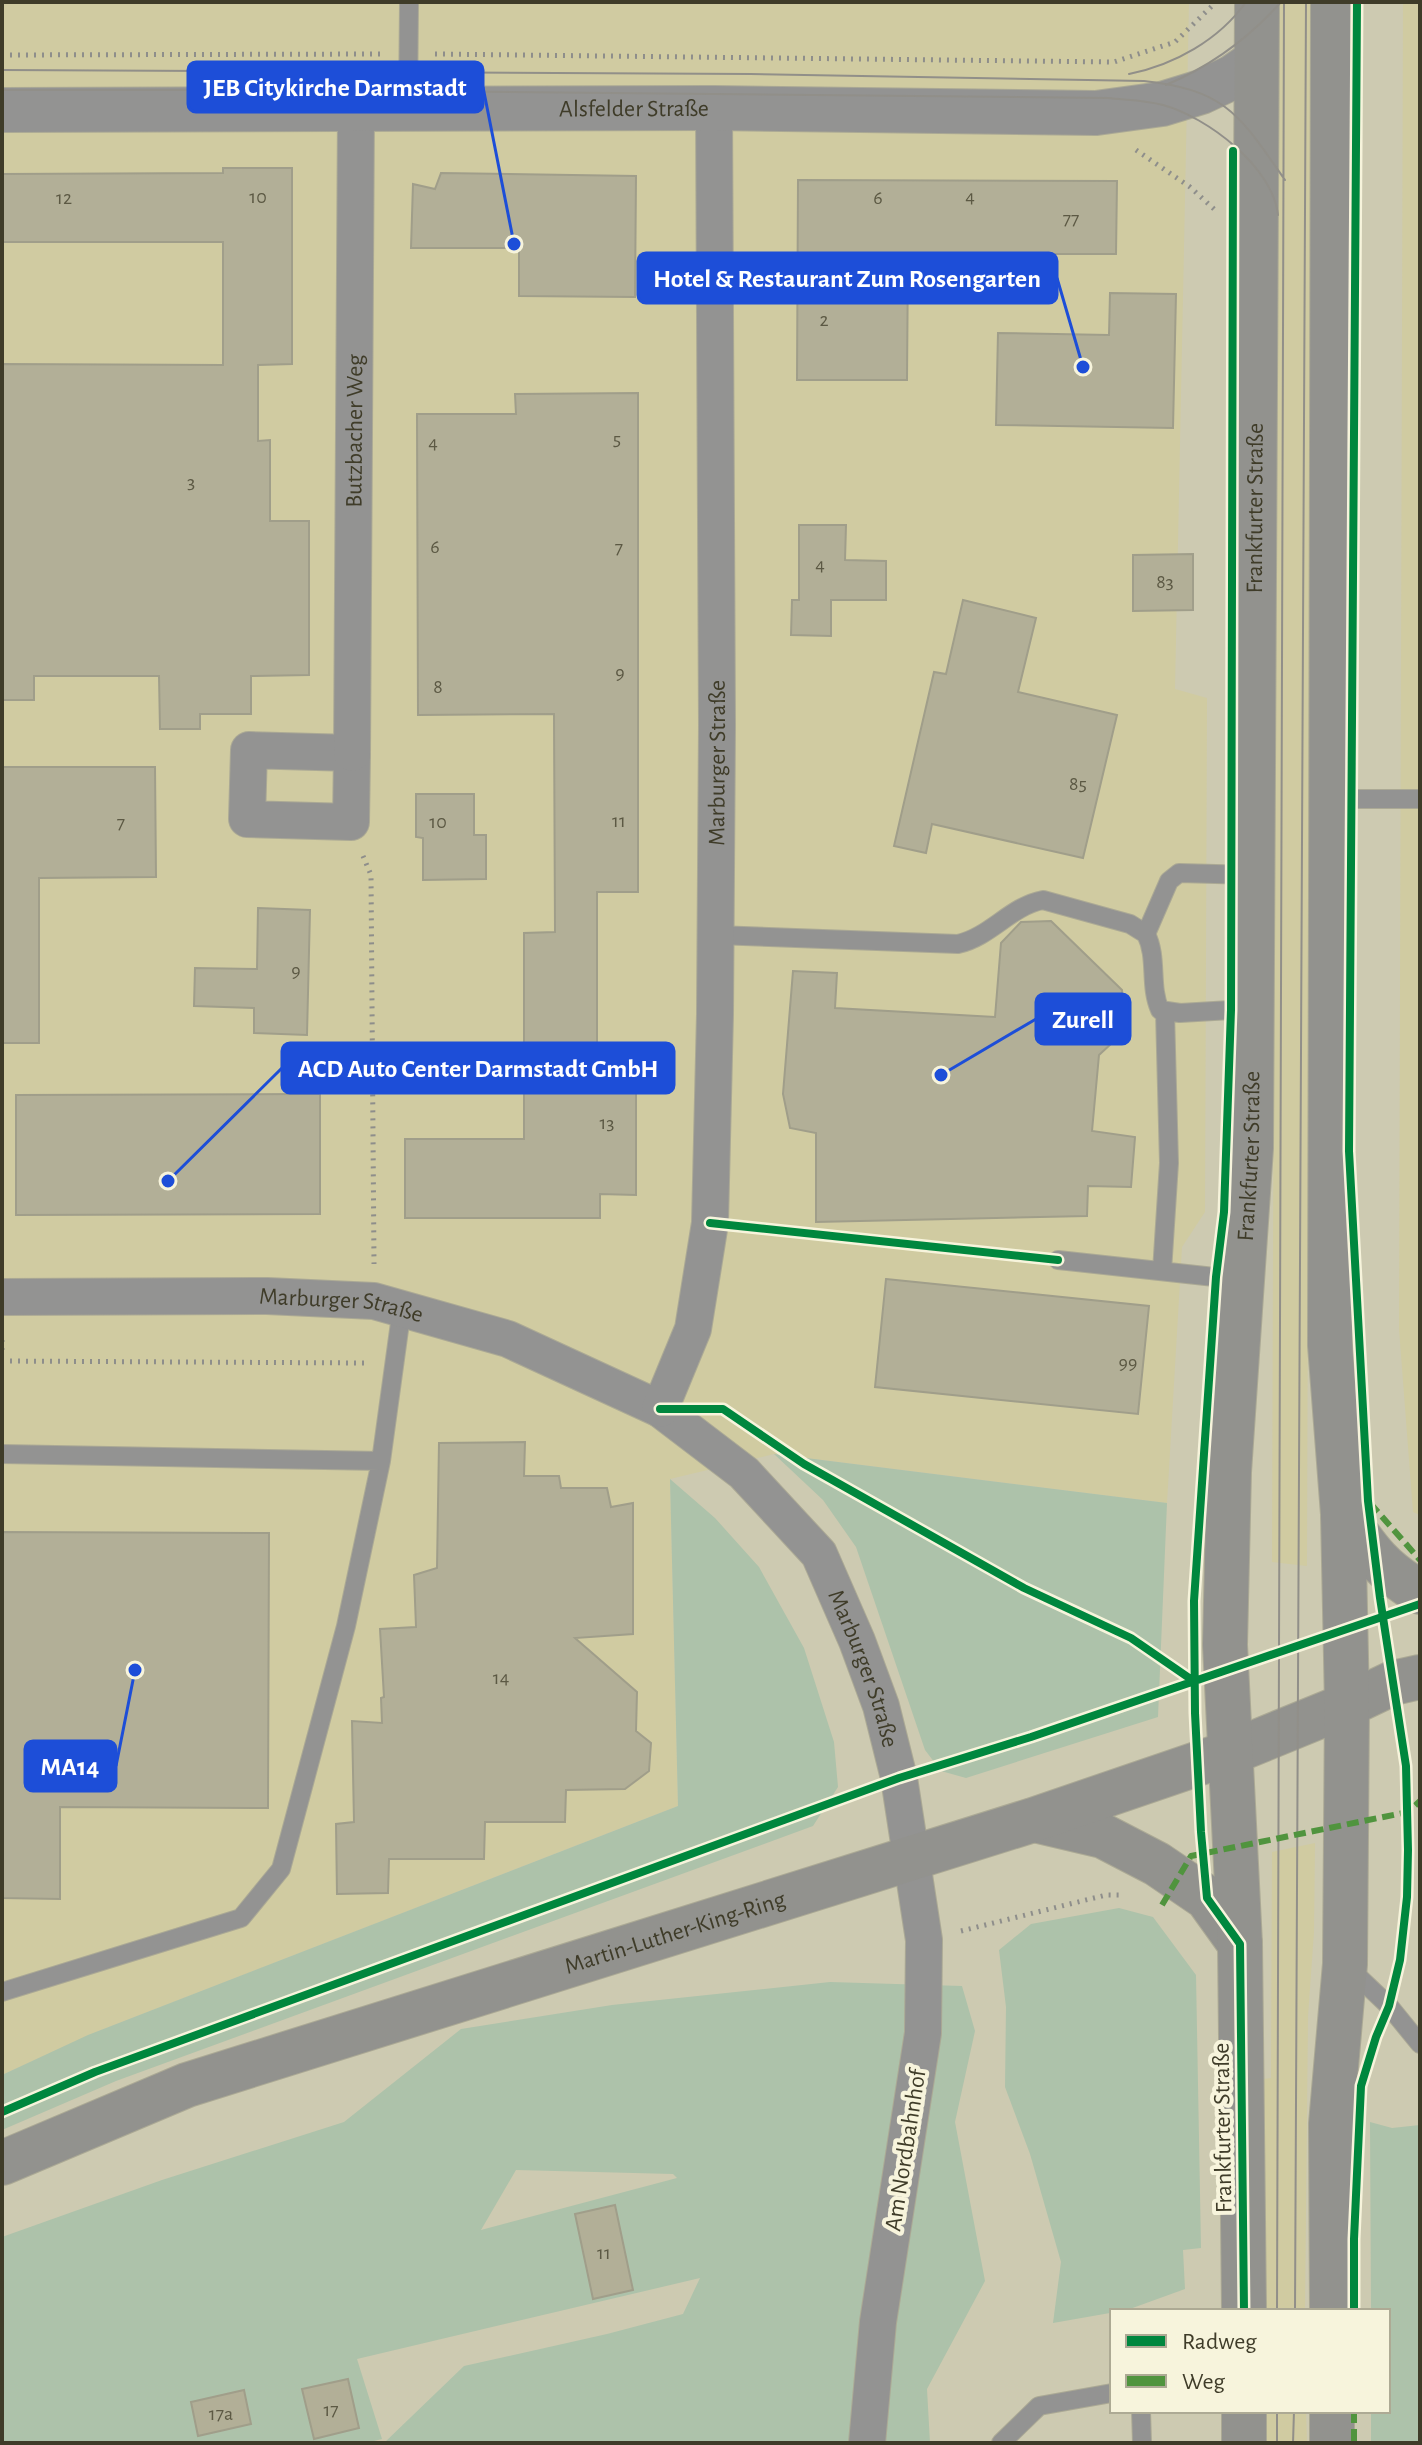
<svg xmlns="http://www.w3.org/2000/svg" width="1422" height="2445" viewBox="0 0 1422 2445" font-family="'Alegreya Sans',sans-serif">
<rect width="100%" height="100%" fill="#cdcab1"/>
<path fill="#d0cba1" d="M2,2H1189L1175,689L1207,698L1205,1212L1182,1247L1167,1503L774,1454L670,1479L678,1806L99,2031L2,2075Z
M1277,2H1312L1307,1566L1272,1562Z
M1403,2H1420V1515L1413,1512L1399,1329Z
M1315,1843L1314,1932L1308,2016L1305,2311H1262L1264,2079L1271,2078L1272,1852Z
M1261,2411H1306L1307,2443H1261Z"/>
<path fill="#adc2aa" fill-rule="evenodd" d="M774,1454L1167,1503L1158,1717L966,1778L941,1771L925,1750L856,1547L823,1500Z
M670,1479L715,1518L759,1567L804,1648L834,1742L838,1787L813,1826L116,2081L2,2130V2075L88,2035L678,1806Z
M1119,1908L1153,1917L1196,1975L1201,2248L1183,2250L1185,2289L1127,2310L1053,2323L1061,2262L1030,2154L1005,2087L1006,2007L999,1950L1031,1924Z
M830,1982L962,1986L975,2031L955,2122L985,2281L927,2389L930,2443H384L464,2366L607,2334L683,2314L700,2278L357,2359L382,2439L366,2443H2V2237L162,2180L344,2122L461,2029L612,2005ZM516,2170L673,2174L677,2178L481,2230Z
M1370,2122L1392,2128L1420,2125V2443H1371V2411H1388V2311H1371Z"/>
<path fill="#b2af97" stroke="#a09e8a" stroke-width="2" d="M223,168H292V364L258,365V441L270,440V521H309V675L251,676V714H200V729H160L159,676H34V700H2V364L223,365V242H2V174L223,173Z
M441,173L636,176L635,297L519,296V248H411L413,184L435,189Z
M798,180L1117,181L1116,254H908L907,380H797Z
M1110,293L1176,294L1173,428L996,425L998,333L1109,335Z
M638,393V892H597V1053L636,1052V1195L600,1194V1218H405V1139H524V933L555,932L554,714L418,715L417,414H516L515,394Z
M799,525H846L845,560L886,561V600H831V636L791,635L792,600H799Z
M1193,554V610L1133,611V555Z
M963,600L1036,618L1018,692L1117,715L1083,858L932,824L926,853L894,846L934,672L946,674Z
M2,767H155L156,877L39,878V1043H2Z
M416,794H474V835H486V879L423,880V838L416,837Z
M258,908L310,910L307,1035L254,1033V1008L194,1006L195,968L257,969Z
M1051,921L1122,990L1126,1030L1099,1055L1092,1131L1135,1137L1131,1187L1088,1186L1087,1216L816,1222V1133L790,1128L783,1094L793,971L837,973L835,1008L995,1017L1001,943L1021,922Z
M304,1094H320V1214L16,1215V1095Z
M886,1279L1149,1306L1138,1414L875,1387Z
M525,1442L524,1476H559L561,1488H607L611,1507L633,1503V1634L575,1638L637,1692L636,1731L651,1743L649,1771L625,1789L566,1790L565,1822H485L484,1859H389L388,1893L337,1894L336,1824L354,1822L352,1721L382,1723L381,1698L384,1697L380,1629L416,1627L414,1575L437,1568L439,1443Z
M2,1532L269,1533L268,1808L60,1807V1899L2,1898Z
M615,2205L633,2290L593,2299L575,2214Z
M348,2379L359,2428L314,2439L302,2389Z
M244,2390L251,2424L198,2436L191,2402Z"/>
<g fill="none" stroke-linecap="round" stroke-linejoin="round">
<g stroke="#aba995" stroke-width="20">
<path id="service" d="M408,110L409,2
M1331,799H1420
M1146,934L1169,881L1179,873L1252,875
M716,935L958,944C990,937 1011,906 1043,900L1130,924L1146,934C1158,958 1149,986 1160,1010L1180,1013L1231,1010
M1058,1260L1242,1280
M1162,1271L1169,1163L1165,1012
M2,1454L381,1461
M1348,1967L1389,2006L1420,2044
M2,1992L241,1918L281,1869L346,1626L381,1461L402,1308
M1141,2411L1142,2443
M1001,2443L1039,2406L1112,2393"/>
</g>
<g stroke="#aba995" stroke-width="38">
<g id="minor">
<path d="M249,750L352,753L351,822L247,819Z"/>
<path id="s1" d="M352,753L356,110"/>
<path id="s2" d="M2,1297L267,1296L374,1301L508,1339L660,1409L744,1473L819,1554L857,1641L881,1706L899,1778L924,1940L923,2033L878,2322L867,2443"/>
<path id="s3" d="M660,1409L693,1329L710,1223L715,1014L717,725L714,108"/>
</g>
</g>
<g stroke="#aba995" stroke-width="46">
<g id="tertiary">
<path id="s4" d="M2,110L714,108L1096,113L1162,104L1201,92L1233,77L1256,61"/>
</g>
</g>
<g stroke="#aba995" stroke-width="46">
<g id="secondary">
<path d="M1343,1514C1368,1550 1381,1570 1420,1592"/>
<path d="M1035,1820L1103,1836L1157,1864L1207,1898L1240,1944"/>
<path id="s5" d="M2,2163L187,2085L1033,1820L1232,1752L1347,1705L1393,1683L1420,1677"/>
<path id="s6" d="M1244,2311L1240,1944L1225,1645L1229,1472L1251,1148L1257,2"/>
<path d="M1332,2311L1331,2124L1345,1964L1347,1705L1343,1514L1330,1345L1333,2"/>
<path d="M1332,2411V2443"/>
<path d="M1244,2443V2411"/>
</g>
</g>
<path stroke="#8e8e8b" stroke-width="5" stroke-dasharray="2 6" stroke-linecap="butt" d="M435,54L1114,62L1175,42L1214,4
M2,55L381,54
M1136,150L1190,187L1214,209
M363,856L371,875L374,1264
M2,1350V1335
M2,1361L365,1363
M961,1931L1106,1895H1123"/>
<use href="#service" stroke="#939392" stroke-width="18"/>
<use href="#minor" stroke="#939392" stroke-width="36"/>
<use href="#tertiary" stroke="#939392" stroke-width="44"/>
<use href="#secondary" stroke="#92928e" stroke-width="44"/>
<path stroke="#918f89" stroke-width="2" d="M2,70L750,74L1144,81C1227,90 1240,116 1285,180
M1129,74C1174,65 1219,40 1246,2
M1166,85C1211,66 1249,38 1281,2
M2,90H321L1108,98C1125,100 1145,100 1163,105C1207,117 1273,167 1278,215
M1277,2311L1284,2
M1295,2311L1306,2
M1277,2411V2443
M1293,2443L1294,2411"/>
<path stroke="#50943e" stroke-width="6" stroke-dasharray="12 6" stroke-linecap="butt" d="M1370,1503L1420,1560
M1162,1905L1191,1856L1408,1812L1420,1801
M1354,2411V2443"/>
<g stroke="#f7f4dc" stroke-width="13">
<path id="cycleway" d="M1233,151L1231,1010L1224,1212L1216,1277L1194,1601L1195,1713L1201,1832L1207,1898L1240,1944L1244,2311
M710,1223L1058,1260
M660,1409H723L804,1464L1024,1588L1131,1638L1195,1682
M2,2112L95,2072L899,1778L1031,1737L1420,1604
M1354,2311V2239L1361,2086L1376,2037L1389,2006L1400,1960L1407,1897L1408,1850L1406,1766L1380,1598L1368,1501L1349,1151L1357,2"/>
</g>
<use href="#cycleway" stroke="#00873e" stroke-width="8"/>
</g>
<g text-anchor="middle" stroke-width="8" stroke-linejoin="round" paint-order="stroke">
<g font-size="20" fill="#5c5944">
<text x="258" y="203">10</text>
<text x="970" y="203">4</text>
<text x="64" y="204">12</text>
<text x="878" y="204">6</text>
<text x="1071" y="225">77</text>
<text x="824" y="326">2</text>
<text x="617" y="445">5</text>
<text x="433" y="449">4</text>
<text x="191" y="488">3</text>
<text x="435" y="553">6</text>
<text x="619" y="554">7</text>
<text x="820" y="571">4</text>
<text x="1165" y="588">83</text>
<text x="620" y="679">9</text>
<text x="438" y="693">8</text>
<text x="1078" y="790">85</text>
<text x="619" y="827">11</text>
<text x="438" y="828">10</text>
<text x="121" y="829">7</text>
<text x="296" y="977">9</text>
<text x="607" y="1129">13</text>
<text x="1128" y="1369">99</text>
<text x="501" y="1684">14</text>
<text x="604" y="2259">11</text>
<text x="331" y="2416">17</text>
<text x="221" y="2420">17a</text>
</g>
<g font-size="24" fill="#3f3c29" stroke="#f7f4dc">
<text dy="8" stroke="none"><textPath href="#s4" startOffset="632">Alsfelder Straße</textPath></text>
<text dy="8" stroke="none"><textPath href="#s1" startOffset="322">Butzbacher Weg</textPath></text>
<text dy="8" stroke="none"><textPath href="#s6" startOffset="1804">Frankfurter Straße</textPath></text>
<text dy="8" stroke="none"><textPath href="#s3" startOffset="654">Marburger Straße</textPath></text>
<text dy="8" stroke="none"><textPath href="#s6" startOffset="1156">Frankfurter Straße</textPath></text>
<text dy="8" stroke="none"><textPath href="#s2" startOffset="340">Marburger Straße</textPath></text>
<text dy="8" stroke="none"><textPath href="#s2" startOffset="1018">Marburger Straße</textPath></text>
<text dy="8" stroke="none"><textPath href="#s5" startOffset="712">Martin-Luther-King-Ring</textPath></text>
<text transform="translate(1222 2128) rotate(-91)" y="8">Frankfurter Straße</text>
<text transform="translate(905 2150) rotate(-81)" y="8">Am Nordbahnhof</text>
</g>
</g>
<path fill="none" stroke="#1d4ed8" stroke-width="3" d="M514 244L483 87M1083 367L1057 278M941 1075L1036 1019M168 1181L282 1068M135 1670L116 1766"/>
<g fill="#1d4ed8" stroke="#f7f4dc" stroke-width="3">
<circle cx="514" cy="244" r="8"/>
<circle cx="1083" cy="367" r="8"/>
<circle cx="941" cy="1075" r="8"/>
<circle cx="168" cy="1181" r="8"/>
<circle cx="135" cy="1670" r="8"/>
</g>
<g fill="#1d4ed8" stroke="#1d4ed8" stroke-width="3">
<rect x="188" y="62" width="295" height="50" rx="8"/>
<rect x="638" y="253" width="419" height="50" rx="8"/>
<rect x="1036" y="994" width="94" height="50" rx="8"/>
<rect x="282" y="1043" width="392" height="50" rx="8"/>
<rect x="25" y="1741" width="91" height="50" rx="8"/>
</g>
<g font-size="26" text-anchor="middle" font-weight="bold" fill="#fff">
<text x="335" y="96">JEB Citykirche Darmstadt</text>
<text x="847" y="287">Hotel &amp; Restaurant Zum Rosengarten</text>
<text x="1083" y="1028">Zurell</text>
<text x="478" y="1077">ACD Auto Center Darmstadt GmbH</text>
<text x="70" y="1775">MA14</text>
</g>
<rect width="1422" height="2445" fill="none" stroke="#3f3c29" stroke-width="8"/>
<rect x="1110" y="2309" width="280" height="104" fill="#f7f4dc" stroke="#adaa94" stroke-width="2"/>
<rect x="1126" y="2335" width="40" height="12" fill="#00873e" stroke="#adaa94" stroke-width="2"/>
<text x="1182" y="2349" font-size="24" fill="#3f3c29">Radweg</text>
<rect x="1126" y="2375" width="40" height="12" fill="#50943e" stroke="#adaa94" stroke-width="2"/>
<text x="1182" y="2389" font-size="24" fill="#3f3c29">Weg</text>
</svg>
